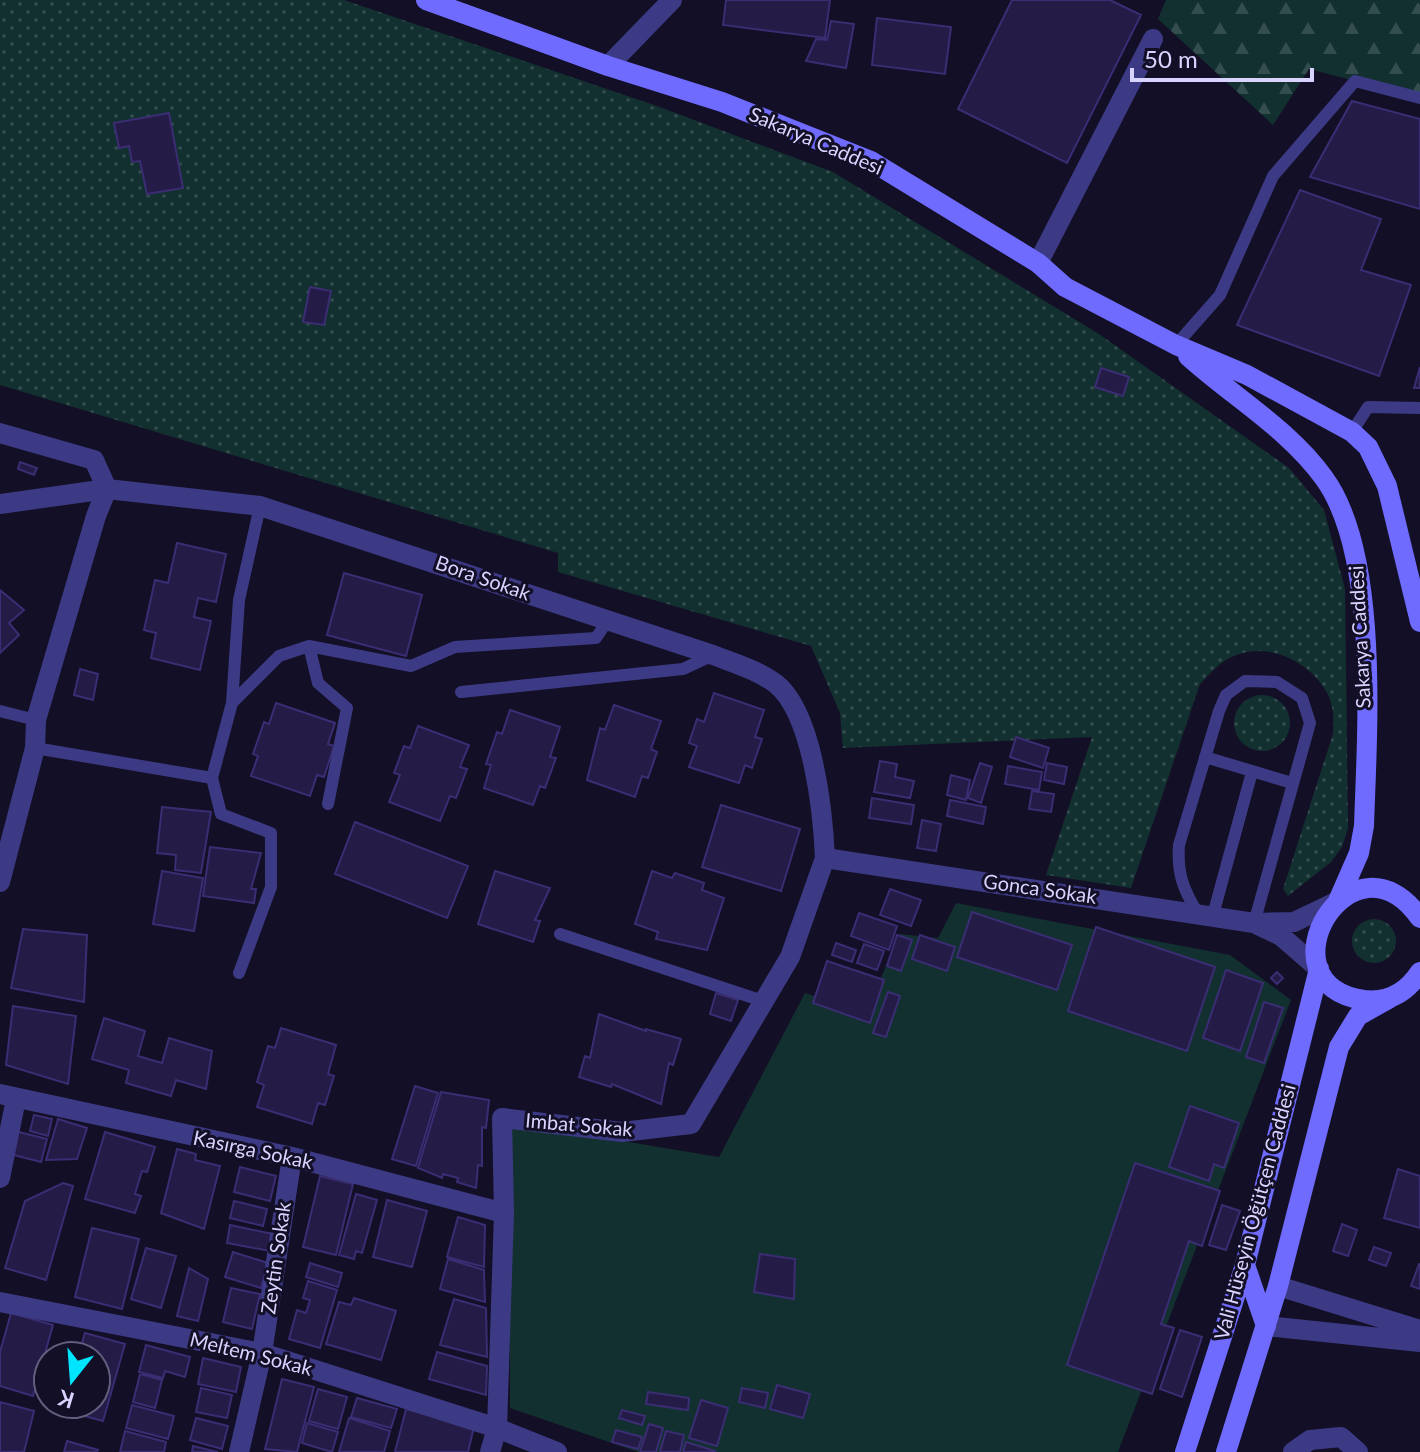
<svg xmlns="http://www.w3.org/2000/svg" width="1420" height="1452" viewBox="0 0 1420 1452" font-family="Lato,sans-serif">
<defs>
<pattern id="grass-dots" width="8" height="8" patternUnits="userSpaceOnUse" patternTransform="scale(2)"><rect width="8" height="8" fill="#12302f"/><path d="M2 2h.1M6 6h.1" fill="none" stroke="#344d4e" stroke-width="1.8" stroke-linecap="round"/></pattern>
<pattern id="forest-firs" width="22" height="20" patternUnits="userSpaceOnUse" patternTransform="scale(2)"><rect width="22" height="20" fill="#12302f"/><path d="M5 1l3.5 6h-7zM16 11l3.5 6h-7z" fill="#344d4e"/></pattern>
</defs>
<rect width="100%" height="100%" fill="#130f26"/>
<path fill="url(#grass-dots)" d="M0,0H344L657,106L833,172L1099,334L1289,468L1324,510L1345,589L1348,828L1342,847L1331,862L1288,896L1283,889L1333,734C1334,720 1334,705 1326,691C1309,661 1267,641 1234,656C1219,662 1211,673 1200,684L1131,888L1046,875L1092,737L843,748L840,713L811,646L558,572V553L0,385Z
M1234 723a28 28 0 1 1 56 0a28 28 0 1 1-56 0Z
M1352 941a22 22 0 1 1 44 0a22 22 0 1 1-44 0Z"/>
<path fill="url(#forest-firs)" d="M1166,0H1420V98L1309,69L1273,125L1158,19Z"/>
<path fill="#12302f" d="M956,903L1230,955L1291,1000L1118,1452H638L510,1408L509,1122L719,1157L805,993L866,1012L900,934L938,938Z"/>
<path fill="#241b47" stroke="#3b2d73" stroke-width="2" d="M726,0H830L825,38L723,25Z
M1012,0H1110L1141,15L1067,163L958,109Z
M877,18L951,27L945,74L872,65Z
M831,21L854,24L846,68L806,61L816,39L827,40Z
M1352,101L1420,119V209L1310,177Z
M169,113L183,188L147,194L140,161L132,162L129,146L119,148L114,123Z
M1300,190L1381,219L1361,270L1411,285L1379,376L1237,325Z
M310,287L331,291L324,325L303,322Z
M1420,367V388H1414Z
M1101,368L1129,377L1123,396L1095,387Z
M20,462L37,468L34,475L18,469Z
M177,543L226,554L216,602L198,598L194,617L211,621L200,670L151,658L156,633L144,630L155,580L168,583Z
M344,573L422,595L406,656L327,635Z
M0,590L24,610L9,623L19,635L0,653Z
M80,669L98,674L93,700L74,695Z
M714,693L764,710L755,737L762,739L752,768L745,765L739,783L689,767L697,746L689,743L697,719L704,722Z
M276,703L335,723L328,744L334,746L324,777L317,775L310,796L251,776L258,756L253,754L264,722L269,724Z
M614,705L661,721L651,749L657,752L648,778L642,776L635,797L587,780L600,728L605,730Z
M510,710L560,727L550,757L556,758L545,788L540,786L533,805L484,788L491,765L486,764L497,732L502,734Z
M418,726L469,745L460,767L467,769L456,798L450,796L440,821L389,802L400,775L394,773L404,746L410,748Z
M1016,737L1049,748L1043,768L1010,757Z
M880,761L897,764L895,777L914,781L910,798L874,792Z
M980,763L992,767L981,803L968,798Z
M1047,763L1067,767L1064,784L1044,780Z
M1008,766L1042,772L1039,790L1005,784Z
M951,775L970,780L966,800L947,795Z
M1032,791L1054,794L1051,812L1029,809Z
M872,798L914,805L911,824L869,818Z
M950,800L986,807L983,824L947,816Z
M721,805L800,829L781,891L702,867Z
M162,807L211,812L201,873L175,870L176,855L157,853Z
M922,820L941,824L936,851L917,848Z
M355,822L468,866L447,918L335,874Z
M210,847L261,853L251,889H256L254,903L203,896Z
M162,871L203,878L194,931L153,924Z
M495,871L550,888L535,920L540,921L533,942L478,924Z
M652,871L672,878L675,873L704,883L702,890L724,898L707,950L656,939L658,932L635,924Z
M890,889L921,900L911,926L880,915Z
M972,912L1072,945L1057,990L957,957Z
M859,913L897,926L889,950L851,936Z
M1096,927L1215,967L1187,1051L1068,1011Z
M23,929L87,935L84,1002L11,988Z
M897,935L912,940L901,971L887,966Z
M920,935L955,947L947,971L912,959Z
M836,943L856,950L852,962L832,955Z
M864,944L884,951L877,970L857,963Z
M827,961L884,980L870,1023L813,1003Z
M1226,970L1263,983L1240,1051L1203,1038Z
M1277,972L1283,978L1277,984L1271,978Z
M888,992L900,996L886,1037L873,1033Z
M716,993L738,1000L731,1021L710,1014Z
M1264,1002L1283,1008L1264,1063L1246,1057Z
M13,1006L76,1016L68,1084L6,1065Z
M599,1014L646,1031V1029L681,1039L673,1065L669,1063L661,1104L612,1084L611,1087L579,1077L585,1056L590,1058Z
M104,1018L145,1031L138,1056L162,1063L169,1038L212,1051L206,1089L176,1080L171,1096L126,1083L129,1070L92,1059Z
M281,1028L336,1045L328,1074L334,1076L325,1105L318,1103L312,1124L257,1107L264,1085L257,1082L268,1046L275,1048Z
M415,1086L438,1093L416,1166L392,1159Z
M441,1092L489,1100L486,1128L482,1127V1166L478,1165L476,1188L457,1182L458,1178L443,1174L442,1178L418,1168Z
M1190,1106L1239,1123L1224,1168L1214,1164L1209,1181L1169,1167Z
M34,1115L52,1119L48,1136L30,1131Z
M58,1119L87,1128L77,1159L46,1160Z
M15,1131L47,1139L41,1162L10,1154Z
M105,1132L155,1147L147,1172L142,1171L135,1194L141,1196L135,1213L85,1199Z
M177,1149L196,1154L195,1160L220,1166L204,1229L161,1213Z
M1135,1163L1220,1191L1202,1246L1189,1241L1161,1324L1174,1328L1152,1394L1067,1365Z
M240,1167L276,1176L270,1201L234,1192Z
M1398,1169L1420,1176V1228L1384,1218Z
M320,1176L353,1184L336,1255L303,1247Z
M63,1183L73,1186L46,1280L5,1268L25,1201Z
M356,1194L377,1200L362,1253L356,1251L354,1259L339,1255Z
M387,1200L427,1211L412,1267L373,1257Z
M234,1201L267,1209L263,1226L230,1218Z
M1222,1205L1240,1211L1226,1250L1209,1245Z
M458,1217L485,1225L484,1267L447,1257Z
M1342,1224L1357,1230L1348,1256L1333,1251Z
M230,1225L273,1234L270,1251L227,1243Z
M92,1228L139,1239L122,1309L75,1297Z
M1374,1247L1391,1253L1386,1266L1369,1260Z
M146,1248L176,1256L161,1308L131,1299Z
M233,1252L268,1263L261,1288L225,1277Z
M760,1254L795,1259L794,1299L754,1292Z
M448,1259L484,1270L485,1302L440,1289Z
M310,1263L342,1273L338,1287L306,1277Z
M1419,1264H1420V1289L1411,1286Z
M189,1268L208,1279L198,1321L177,1316Z
M308,1281L337,1290L320,1348L289,1339L297,1310L306,1313L310,1300L303,1298Z
M231,1288L260,1294L252,1329L223,1322Z
M354,1298L396,1311L381,1360L326,1344L339,1302L351,1305Z
M454,1299L486,1308L487,1357L440,1345Z
M11,1313L53,1325L33,1396L0,1386V1352Z
M1180,1330L1202,1337L1182,1397L1160,1389Z
M85,1333L125,1344L103,1421L63,1410L65,1404H96V1356H78Z
M146,1345L190,1357L185,1377L165,1371L163,1378L139,1372Z
M437,1352L487,1366L486,1395L429,1379Z
M203,1358L241,1367L236,1392L198,1384Z
M140,1374L162,1380L155,1408L133,1402Z
M282,1379L314,1387L297,1452L265,1449Z
M777,1385L810,1394L803,1418L770,1409Z
M201,1388L232,1395L227,1418L196,1412Z
M742,1388L768,1393L765,1408L739,1402Z
M318,1389L347,1397L338,1429L309,1421Z
M648,1392L689,1398L688,1410L646,1404Z
M357,1398L397,1409L391,1428L351,1417Z
M701,1400L728,1408L717,1446L689,1438Z
M0,1402L34,1411L24,1452H0Z
M132,1405L174,1416L168,1439L126,1428Z
M406,1409L474,1427L468,1452H395Z
M622,1410L645,1416L642,1425L619,1418Z
M196,1418L228,1426L222,1449L190,1440Z
M349,1418L390,1431L384,1452H339Z
M307,1423L338,1432L332,1452L302,1443Z
M649,1424L663,1428L656,1452H640Z
M616,1430L642,1437L638,1449L612,1442Z
M125,1431L166,1442L164,1452H120Z
M666,1431L684,1435L680,1452H660Z
M67,1441L98,1450L97,1452H64Z
M686,1442L715,1451L714,1452H683Z
M193,1446L218,1452H192Z"/>
<g fill="none" stroke-linecap="round" stroke-linejoin="round">
<path stroke="#3d3a85" stroke-width="12" d="M1176,345L1220,295L1273,176L1355,81L1420,98
M1352,432L1368,407L1420,408
M309,646L318,683L347,708L328,804
M461,692L683,669L713,655
M232,703L279,656L309,646L411,666L455,647L596,638L608,620
M0,711L36,720
M35,748L212,778
M1205,757L1292,783
M1197,912C1183,889 1177,873 1179,845L1219,711L1226,695L1245,681L1277,682L1302,698L1310,723L1254,923
M1213,915L1252,772
M560,934L766,1002
M239,973L271,887V833L221,814L212,778L232,703L239,600L260,506"/>
<path stroke="#3d3a85" stroke-width="20" d="M608,66L672,0
M1038,263L1153,39
M0,433L94,460L107,489L96,516L36,720L35,748L0,882
M0,1094L292,1157L504,1213
M0,1178L16,1099
M0,1302L262,1353L497,1428L557,1452
M239,1452L262,1353L292,1157
M490,1452L497,1428L504,1213L502,1118L622,1132L691,1124L790,957L825,858
M1293,1452L1310,1440L1341,1437L1358,1452"/>
<path stroke="#3d3a85" stroke-width="20" d="M0,504L107,489L260,506L713,655C734,663 757,670 775,683C813,712 823,813 825,858L1254,923L1294,922L1338,901
M1258,925L1281,936L1319,969
M1278,1286L1420,1330
M1266,1326L1420,1342"/>
<path stroke="#6f6bff" stroke-width="20" d="M426,0L608,66L722,102L871,161L1038,263L1065,287L1176,345L1247,375L1352,432L1368,447L1387,486L1420,622
M1188,356C1232,396 1289,429 1324,478C1380,555 1367,733 1364,826L1359,853L1338,901
M1420,918C1352,822 1256,984 1364,1000C1389,1003 1407,992 1420,972
M1245,1265L1266,1326
M1185,1452L1245,1265L1319,969
M1226,1452L1278,1286L1339,1047L1358,1016L1390,998"/>
</g>
<g text-anchor="middle" stroke-width="6" stroke-linejoin="round" paint-order="stroke">
<g font-size="20" fill="#d9d4ff" stroke="#130f26">
<text transform="translate(816 141) rotate(23)" y="7">Sakarya Caddesi</text>
<text transform="translate(483 578) rotate(19)" y="7">Bora Sokak</text>
<text transform="translate(1360 637) rotate(-93)" y="7">Sakarya Caddesi</text>
<text transform="translate(1040 889) rotate(8)" y="7">Gonca Sokak</text>
<text transform="translate(579 1125) rotate(5)" y="7">Imbat Sokak</text>
<text transform="translate(253 1150) rotate(12)" y="7">Kasırga Sokak</text>
<text transform="translate(1255 1212) rotate(-75)" y="7">Vali Hüseyin Öğütçen Caddesi</text>
<text transform="translate(276 1258) rotate(-82)" y="7">Zeytin Sokak</text>
<text transform="translate(251 1354) rotate(14)" y="7">Meltem Sokak</text>
</g>
</g>
<g transform="translate(72 1380) rotate(197)"><circle r="38" fill="#130f26" stroke="#625e7d" stroke-width="2"/>
<path d="M0-6L14 30L0 20L-14 30Z" fill="#00e5ff"/>
<text y="-12" font-size="22" font-weight="bold" text-anchor="middle" fill="#d9d4ff">K</text>
</g>
<path d="M1132 68v12h180v-12" fill="none" stroke="#d9d4ff" stroke-width="4"/>
<text x="1144" y="68" font-size="24" fill="#d9d4ff" stroke="#130f26" stroke-width="6" paint-order="stroke">50 m</text>
</svg>
